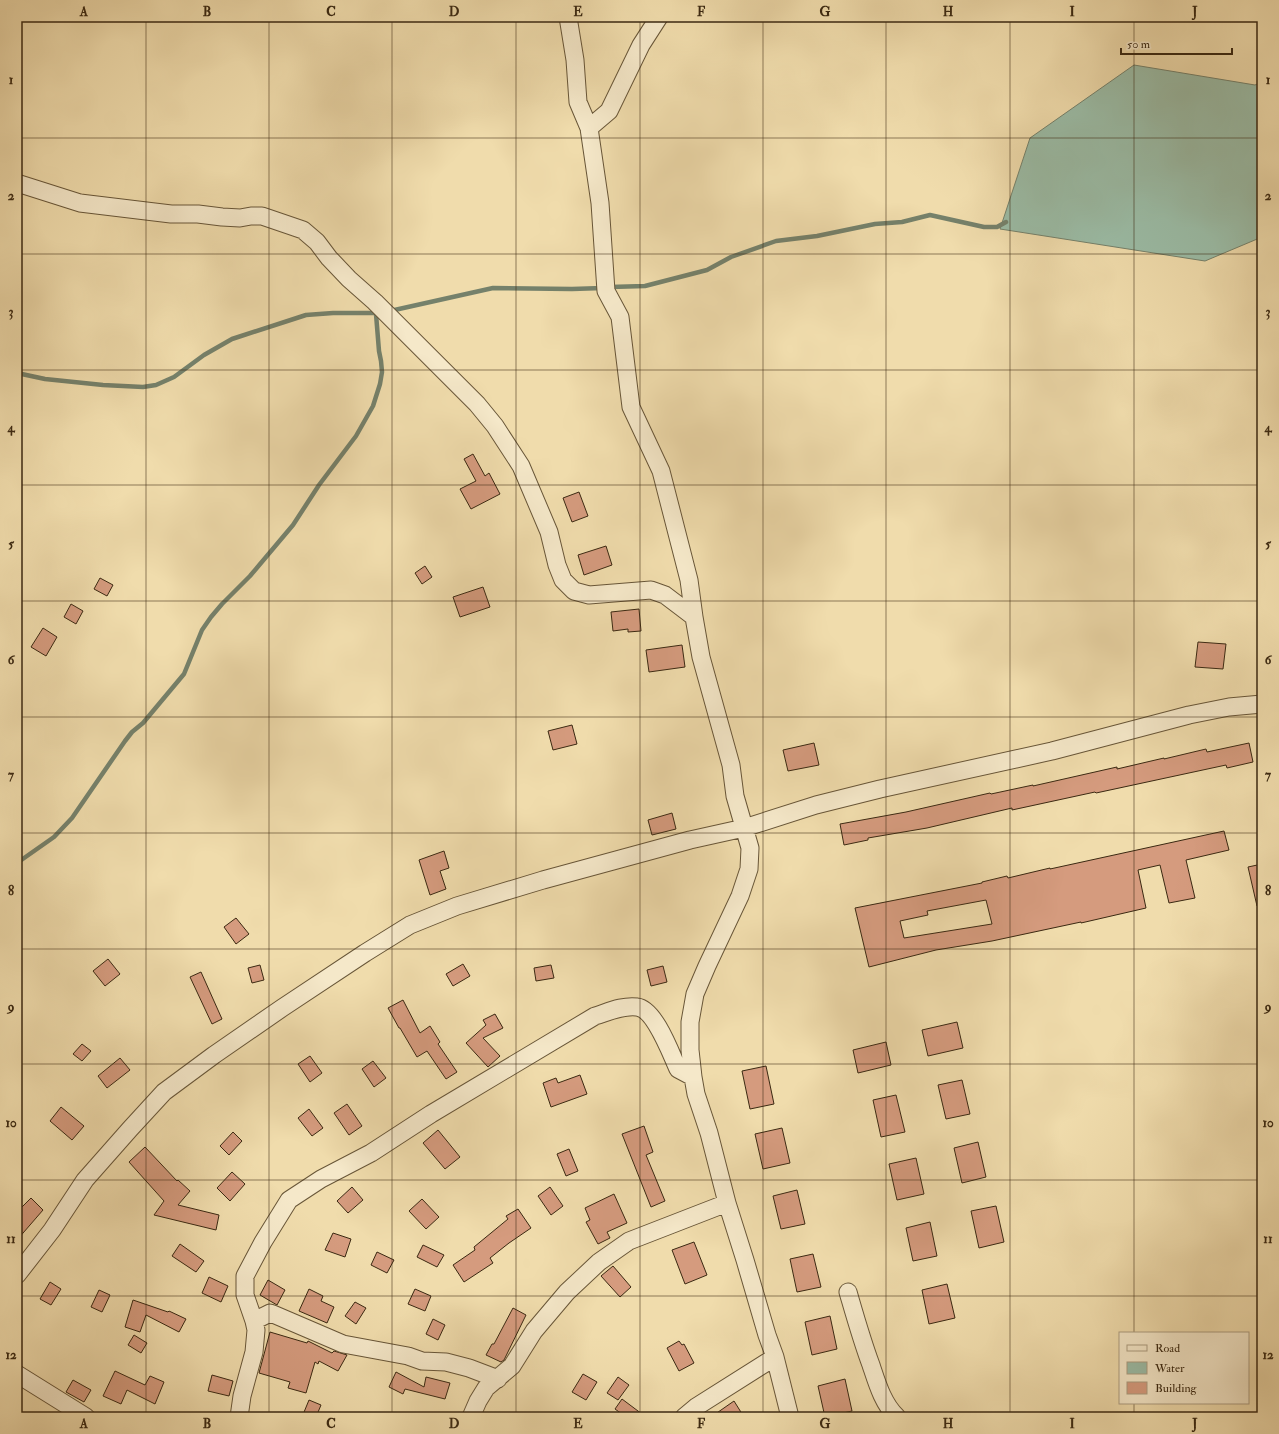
<svg xmlns="http://www.w3.org/2000/svg" width="1279" height="1434" viewBox="0 0 1279 1434" font-family="'IM FELL Double Pica',serif">
	<style>
		.water { fill: #9bbca6; stroke: #75816b }
		.lines { fill: none; stroke-linecap: round; stroke-linejoin: round }
		.stream { stroke: #75816b; stroke-width: 4.5 }
		.building { fill: #d59b7e; stroke: #3b2912; fill-rule: evenodd }
		.street-casing { stroke: #685638; stroke-width: 19 }
		.street { stroke: #f5e8c9; stroke-width: 17 }
		.grid { fill: none; stroke: #3b2912; stroke-width: 1; stroke-opacity: 0.55 }
		.neatline { fill: none; stroke: #3b2912; stroke-width: 1.5 }
		.grid-label { font-size: 13px; text-anchor: middle; font-weight: bold; fill: #3b2912 }
	</style>
	<rect width="100%" height="100%" fill="#f0dcac"/>
	<filter id="stains"><feTurbulence type="fractalNoise" baseFrequency=".005" numOctaves="4"/><feColorMatrix values="0 0 0 0 .2 0 0 0 0 .09 0 0 0 0 .02 0 0 0 .5 -.17"/></filter>
	<radialGradient id="worn" r=".72"><stop offset=".6" stop-color="#630" stop-opacity="0"/><stop offset="1" stop-color="#630" stop-opacity=".3"/></radialGradient>
	<!-- water -->
	<path class="water" d="M1134,65L1255,85L1262,82V237L1205,261L1000,229L1030,138Z"/>
	<g class="lines">
		<!-- stream -->
		<path class="stream" d="M610,287L645,286L707,270L731,257L776,241L817,236L875,224L902,222L930,215L984,227H997L1006,222
			M390,311L493,288L572,289L603,288
			M17,373L45,379L103,385L143,387L156,385L174,377L204,355L232,339L306,315L333,313H379
			M17,863L54,837L72,818L125,741L132,732L143,723L184,674L202,630L211,617L222,604L250,576L293,525L319,485L356,436L373,406L380,384L382,372L381,361L379,351L376,314"/>
	</g>
	<!-- building -->
	<path class="building" d="M473,454L485,476L489,473L500,494L471,509L460,489L476,481L464,459Z
		M579,492L588,516L572,522L563,498Z
		M606,546L612,565L584,575L578,555Z
		M425,566L432,577L422,584L415,573Z
		M100,578L113,585L107,596L94,589Z
		M483,587L490,607L460,617L453,597Z
		M71,604L83,611L76,624L64,617Z
		M639,609L641,631L628,632V629L613,631L611,612Z
		M43,628L57,637L46,656L31,647Z
		M1198,642L1226,644L1223,669L1195,667Z
		M682,645L685,667L649,672L646,650Z
		M572,725L577,744L553,750L548,731Z
		M814,743L819,765L788,771L783,750Z
		M1249,743L1253,762L1227,768L1226,765L1096,793L1095,792L1012,810V808L927,828L868,838V840L844,845L840,824L906,812L990,793L991,794L1033,785V786L1117,767V769L1164,758V759L1206,749L1207,752Z
		M672,813L676,829L652,835L648,820Z
		M1224,831L1229,850L1186,860L1195,898L1169,903L1160,865L1138,870L1146,908L1081,923V922L992,941L936,950L869,967L855,908L982,883V882L1007,876L1008,878L1050,868V869ZM986,900L992,924L904,938L900,921L928,915L927,911Z
		M444,851L449,868L440,871L446,889L430,895L419,860Z
		M1262,864V905L1257,906L1248,867Z
		M236,918L249,934L236,944L224,927Z
		M108,959L120,974L105,986L93,971Z
		M463,964L470,976L453,986L446,974Z
		M260,965L264,980L252,983L248,968Z
		M551,965L554,978L536,981L534,968Z
		M663,966L667,982L651,986L647,970Z
		M201,972L222,1019L212,1024L190,977Z
		M403,1000L420,1033L430,1026L440,1042L438,1044L457,1072L446,1079L427,1051L417,1057L400,1028H399L388,1008Z
		M495,1014L503,1028L483,1038L500,1056L488,1067L466,1043L486,1025L483,1020Z
		M957,1022L963,1048L928,1056L922,1030Z
		M886,1042L891,1065L858,1073L853,1050Z
		M82,1044L91,1051L82,1061L73,1054Z
		M310,1056L322,1073L310,1082L298,1064Z
		M120,1058L130,1070L107,1088L98,1076Z
		M373,1061L386,1078L374,1087L362,1069Z
		M766,1066L774,1104L750,1109L742,1071Z
		M580,1075L587,1094L551,1107L543,1083L556,1078L558,1083Z
		M962,1080L970,1114L946,1119L938,1085Z
		M896,1095L905,1132L881,1137L873,1100Z
		M347,1104L362,1126L349,1135L334,1113Z
		M61,1107L84,1126L72,1140L50,1121Z
		M309,1109L323,1128L312,1136L298,1118Z
		M644,1126L653,1152L646,1155L665,1201L651,1207L622,1134Z
		M782,1128L790,1163L763,1169L755,1134Z
		M438,1130L460,1157L445,1169L423,1143Z
		M233,1132L242,1141L229,1155L220,1146Z
		M978,1142L986,1177L962,1183L954,1148Z
		M145,1147L177,1181L178,1180L190,1191L178,1205L219,1215L216,1230L154,1215L164,1201L129,1162Z
		M569,1149L578,1171L566,1176L557,1154Z
		M916,1158L924,1194L897,1200L889,1164Z
		M232,1172L245,1184L230,1201L217,1188Z
		M352,1187L363,1200L348,1213L337,1201Z
		M550,1187L563,1206L551,1215L538,1196Z
		M797,1190L805,1224L781,1229L773,1196Z
		M614,1194L627,1223L607,1232L610,1238L598,1244L586,1222L590,1220L585,1208Z
		M31,1198L43,1210L17,1240V1212Z
		M422,1199L439,1217L426,1229L409,1211Z
		M996,1206L1004,1242L979,1248L971,1211Z
		M518,1209L531,1228L509,1243L490,1258L493,1263L464,1282L453,1265L475,1250L474,1247L508,1219L506,1216Z
		M930,1222L937,1256L913,1261L906,1228Z
		M333,1233L351,1239L345,1257L325,1250Z
		M694,1242L707,1275L685,1284L672,1250Z
		M180,1244L204,1261L196,1272L172,1256Z
		M423,1245L444,1255L437,1267L417,1257Z
		M377,1252L394,1260L387,1273L371,1265Z
		M813,1254L821,1287L797,1292L790,1259Z
		M613,1266L631,1287L620,1297L601,1276Z
		M209,1277L228,1286L221,1302L202,1293Z
		M268,1280L285,1290L277,1305L260,1295Z
		M50,1282L61,1289L51,1305L40,1299Z
		M947,1284L955,1318L929,1324L922,1290Z
		M309,1289L323,1296L321,1301L334,1307L327,1323L299,1311Z
		M415,1289L431,1296L425,1311L408,1304Z
		M99,1290L110,1295L102,1312L91,1307Z
		M133,1300L168,1312L169,1311L186,1319L179,1332L146,1315L140,1332L125,1327Z
		M355,1302L366,1308L356,1324L345,1316Z
		M513,1308L526,1315L504,1360L501,1362L486,1355L492,1344H494Z
		M830,1316L837,1349L812,1355L805,1322Z
		M433,1319L445,1325L438,1340L426,1334Z
		M270,1332L307,1343L308,1341L332,1353L334,1351L347,1355L338,1371L319,1361L318,1364L315,1362L306,1393L288,1388L290,1382L259,1373Z
		M134,1335L147,1343L141,1353L128,1345Z
		M679,1341L682,1345L684,1344L694,1363L679,1371L667,1348Z
		M115,1371L145,1385L150,1376L164,1382L155,1404L127,1390L121,1404L103,1396Z
		M396,1372L424,1387L426,1377L450,1383L445,1399L405,1389L403,1394L389,1387Z
		M583,1374L597,1382L586,1400L572,1392Z
		M212,1375L233,1381L229,1396L208,1391Z
		M618,1377L629,1385L618,1400L607,1393Z
		M845,1379L852,1411L825,1417L818,1386Z
		M73,1380L91,1390L84,1402L66,1392Z
		M622,1399L646,1417H626L615,1409Z
		M309,1400L321,1405L316,1417H302Z
		M734,1401L744,1417H711Z"/>
	<g class="lines">
		<!-- street casing -->
		<g class="street-casing">
			<path id="street" d="M568,17L575,60L578,102L589,128L600,203L606,291L620,317L631,407L661,471L689,580L694,617
				M589,128L609,111L641,45L659,17
				M17,183L80,203L171,214H198L222,217L240,218L251,216H262L303,230L317,242L329,258L349,279L375,302L477,404L495,426L521,466L549,532L557,565L563,580L574,591L589,595L651,590L665,595L694,617L701,657L731,765L735,796L750,848L749,869L740,896L707,966L695,994L690,1022V1050L693,1077L696,1094L709,1133L727,1203L745,1260L767,1335L775,1357L790,1417
				M17,1275L52,1230L85,1180L130,1129L164,1092L214,1055L282,1008L365,953L410,925L457,906L543,880L690,840L744,828L816,805L880,789L1052,751L1189,715L1229,707L1262,704
				M848,1292C855,1316 862,1341 871,1365C877,1383 883,1404 897,1417
				M254,1321L270,1313L273,1314L343,1344L408,1356L422,1361L446,1362L469,1368L498,1379
				M17,1374L86,1417
				M239,1417L242,1396L254,1352L256,1330L254,1321L245,1295V1276L263,1242L289,1200L321,1179L371,1153L431,1114L595,1016C608,1012 623,1005 637,1007C655,1009 671,1054 678,1069L693,1077
				M471,1417L478,1401L486,1388L512,1366L534,1331L567,1292L599,1262L629,1241L727,1203
				M684,1417L696,1407L775,1357"/>
		</g>
		<!-- street -->
		<use href="#street" class="street"/>
	</g>
	<!-- grid -->
	<path class="grid" d="M146,17V1417M269,17V1417M392,17V1417M516,17V1417M640,17V1417M763,17V1417M886,17V1417M1010,17V1417M1134,17V1333M17,138H1262M17,254H1262M17,370H1262M17,485H1262M17,601H1262M17,717H1262M17,833H1262M17,949H1262M17,1064H1262M17,1180H1262M17,1296H1262M1134,1403V1417"/>
	<!-- margin -->
	<rect width="1279" height="1434" fill="none" stroke="#f0dcac" stroke-width="44"/>
	<!-- legend -->
	<rect x="1119" y="1332" width="130" height="72" fill="#f5e8c9" stroke="#ab9c80"/>
	<rect x="1127" y="1345" width="20" height="6" fill="#f5e8c9" stroke="#ab9c80"/>
	<text x="1155" y="1352" font-size="12" fill="#3b2912">Road</text>
	<rect x="1127" y="1362" width="20" height="12" fill="#9bbca6" stroke="#ab9c80"/>
	<text x="1155" y="1372" font-size="12" fill="#3b2912">Water</text>
	<rect x="1127" y="1382" width="20" height="12" fill="#d59b7e" stroke="#ab9c80"/>
	<text x="1155" y="1392" font-size="12" fill="#3b2912">Building</text>
	<!-- scale -->
	<path d="M1121 48v6h111v-6" fill="none" stroke="#3b2912" stroke-width="2"/>
	<text x="1127" y="48" font-size="12" fill="#3b2912" stroke="#f5e8c9" stroke-width="3" paint-order="stroke">50 m</text>
	<rect x="22" y="22" width="1235" height="1390" class="neatline"/>
	<g class="grid-label">
		<text x="84" y="16">A</text>
		<text x="207" y="16">B</text>
		<text x="331" y="16">C</text>
		<text x="454" y="16">D</text>
		<text x="578" y="16">E</text>
		<text x="701" y="16">F</text>
		<text x="825" y="16">G</text>
		<text x="948" y="16">H</text>
		<text x="1072" y="16">I</text>
		<text x="1195" y="16">J</text>
		<text x="11" y="84">1</text>
		<text x="1268" y="84">1</text>
		<text x="11" y="200">2</text>
		<text x="1268" y="200">2</text>
		<text x="11" y="316">3</text>
		<text x="1268" y="316">3</text>
		<text x="11" y="432">4</text>
		<text x="1268" y="432">4</text>
		<text x="11" y="548">5</text>
		<text x="1268" y="548">5</text>
		<text x="11" y="664">6</text>
		<text x="1268" y="664">6</text>
		<text x="11" y="779">7</text>
		<text x="1268" y="779">7</text>
		<text x="11" y="895">8</text>
		<text x="1268" y="895">8</text>
		<text x="11" y="1011">9</text>
		<text x="1268" y="1011">9</text>
		<text x="11" y="1127">10</text>
		<text x="1268" y="1127">10</text>
		<text x="11" y="1243">11</text>
		<text x="1268" y="1243">11</text>
		<text x="11" y="1359">12</text>
		<text x="1268" y="1359">12</text>
		<text x="84" y="1428">A</text>
		<text x="207" y="1428">B</text>
		<text x="331" y="1428">C</text>
		<text x="454" y="1428">D</text>
		<text x="578" y="1428">E</text>
		<text x="701" y="1428">F</text>
		<text x="825" y="1428">G</text>
		<text x="948" y="1428">H</text>
		<text x="1072" y="1428">I</text>
		<text x="1195" y="1428">J</text>
	</g>
	<rect width="100%" height="100%" filter="url(#stains)"/>
	<rect width="100%" height="100%" fill="url(#worn)"/>
</svg>
